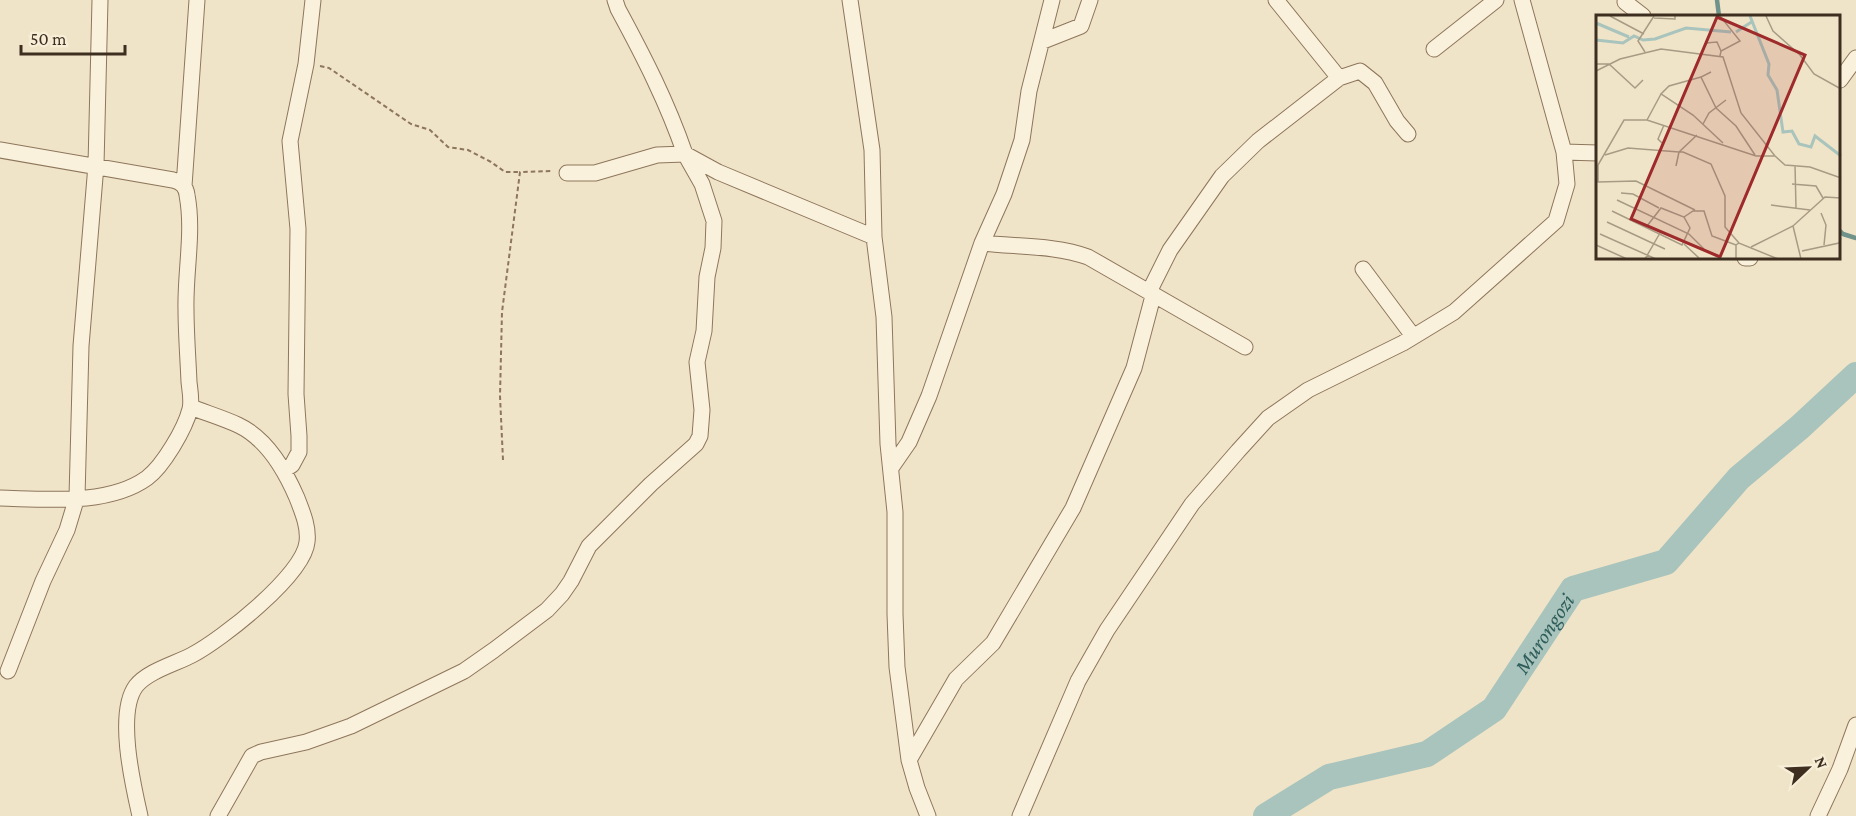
<svg xmlns="http://www.w3.org/2000/svg" width="1856" height="816" viewBox="0 0 1856 816" font-family="'Crimson Pro',serif">
	<style>
		.lines { fill: none; stroke-linecap: round; stroke-linejoin: round }
		.stream { stroke: #6f938a; stroke-width: 4.5 }
		.river { stroke: #a9c4bc; stroke-width: 26 }
		.street-casing { stroke: #8d765c; stroke-width: 17 }
		.path { stroke: #8d765c; stroke-width: 2; stroke-dasharray: 4.5 3; stroke-linecap: butt }
		.street { stroke: #faf1dc; stroke-width: 15 }
		.labels { text-anchor: middle; stroke-width: 5; stroke-linejoin: round; paint-order: stroke }
		.water-label { font-size: 22px; font-style: italic; fill: #2f5d5a; stroke: #f7eed8 }
		.inset-river { fill: none; stroke: #a9c4bc; stroke-width: 3 }
		.inset-road { fill: none; stroke: #a89b85; stroke-width: 1.5 }
		.view { fill: #9e2a2b; fill-opacity: 0.15; stroke: #9e2a2b; stroke-width: 3 }
		.inset-edge { fill: none; stroke: #3d2e20; stroke-width: 3 }
	</style>
	<rect width="100%" height="100%" fill="#f0e4c8"/>
	<g class="lines">
		<!-- stream -->
		<path class="stream" d="M1717,0L1719,16
			M1840,231L1843,234L1856,238"/>
		<!-- river -->
		<path class="river" id="s1" d="M1266,816L1329,777L1427,754L1494,709L1573,589L1666,562L1739,478L1800,427L1856,375"/>
		<!-- street casing -->
		<g class="street-casing">
			<path id="street" d="M615,0L618,9C644,57 667,102 685,154L718,172L874,237
				M850,0L872,150L874,237L884,317L888,444L895,512V614L897,667L909,760L917,788L928,816
				M1276,0L1339,78
				M1625,2L1643,16
				M1043,41L1081,26L1090,0
				M1434,49L1496,0
				M1840,80L1856,58
				M0,150L173,180C181,182 186,186 187,195C194,232 185,272 186,309C186,333 188,358 189,382C190,391 192,401 190,409C185,429 163,466 147,478C108,506 45,499 0,498
				M1564,152L1598,153
				M184,186L197,0
				M982,243C1017,247 1055,245 1088,257L1245,347
				M1745,258H1750
				M1363,269L1413,336
				M1149,292L1170,250L1222,176L1258,141L1339,78L1360,71L1375,83L1397,121L1408,134
				M891,468L909,442L929,396L982,243L1004,194L1022,140L1029,91L1052,0
				M284,470L292,465L299,452V436L296,394L298,229L290,141L306,64L313,0
				M8,671L43,581L67,530L77,497L81,346L96,165L100,0
				M909,760L956,679L993,643L1073,508L1134,368L1153,296
				M140,816C133,785 116,713 136,686C148,671 175,664 192,655C221,640 304,575 307,542C309,527 302,511 297,498C285,470 266,438 238,425C223,418 206,413 191,407
				M218,816L252,756L261,752L306,742L351,726L464,671L494,650L547,610L562,594L571,581L589,546L651,484L696,444L700,436L702,410L697,362L704,331L707,277L713,248L714,221L702,184L685,154L657,155L595,173H567
				M1020,816L1078,681L1107,630L1192,504L1238,451L1268,418L1308,390L1403,343L1454,312L1556,221L1567,184L1564,152L1522,0
				M1818,816L1840,769L1856,725"/>
		</g>
		<!-- path -->
		<path class="path" d="M320,66L329,68L411,124L430,130L448,147L468,150L491,162L505,172H520
			M503,460L500,396L502,312L520,172L552,171"/>
		<!-- street -->
		<use href="#street" class="street"/>
	</g>
	<g class="labels">
		<!-- water labels -->
		<g class="water-label">
			<text dy="8" stroke="none"><textPath href="#s1" startOffset="346">Murongozi</textPath></text>
		</g>
	</g>
	<!-- overview -->
	<g transform="translate(1596 15)">
		<rect width="244" height="244" fill="#f0e4c8"/>
		<path class="inset-river" d="M154,1L173,49L172,60L181,75L187,117L196,116L203,129L215,132L219,121L245,141M0,8L33,22M140,17L157,6M0,25L27,28L38,21L47,25L59,24L90,13L135,17"/>
		<path class="inset-road" d="M14,1L48,19M170,1L177,16L204,40L218,59L245,74M58,3L79,4V1M110,28L121,27L125,36M49,37L42,26L58,1M124,41L125,36L144,26L124,1M0,49H13L39,73L47,65M0,56L24,44L65,34L127,42L145,98L179,141L189,150L214,152L245,163M115,57L105,62L120,93M105,62L73,71L65,79L97,100L127,128M120,93L140,111L159,140M51,105L65,79M107,109L113,98L130,85M66,128L62,124L68,110M9,140L32,133L83,137L101,120M199,150L200,193M80,151L83,137H87L115,149L129,181V212L143,228M196,169L220,171L227,183M25,178L37,179L63,193M21,185L93,219L108,234M175,190L214,195M99,195L40,166L2,167V150L28,105H51L160,141H179M16,196L86,230L94,213L88,202L65,193L51,211M225,198L230,210L228,230M88,202L97,196H108L116,221L140,230M11,207L69,234M197,211L205,244M4,219L60,244M88,229L103,243M0,230L31,244M155,232L197,211L229,182L245,183M206,236L243,228L245,223M49,244L64,218M140,244V230L143,228L182,244"/>
		<path class="view" d="M121,2L209,40L124,242L35,204Z"/>
		<rect width="244" height="244" class="inset-edge"/>
	</g>
	<!-- north arrow -->
	<g transform="translate(1808 768) rotate(67)" stroke="#f7eed8" stroke-width="4.5" paint-order="stroke">
	<path d="M0-4.5L10 22L0 15L-10 22Z" fill="#3d2e20"/>
	<text y="-9" font-size="16" font-weight="bold" text-anchor="middle" fill="#3d2e20">N</text>
	</g>
	<!-- scale -->
	<path d="M21 45v9h104v-9" fill="none" stroke="#3d2e20" stroke-width="3"/>
	<text x="30" y="45" font-size="18" fill="#3d2e20" stroke="#f7eed8" stroke-width="4.5" paint-order="stroke">50 m</text>
</svg>
